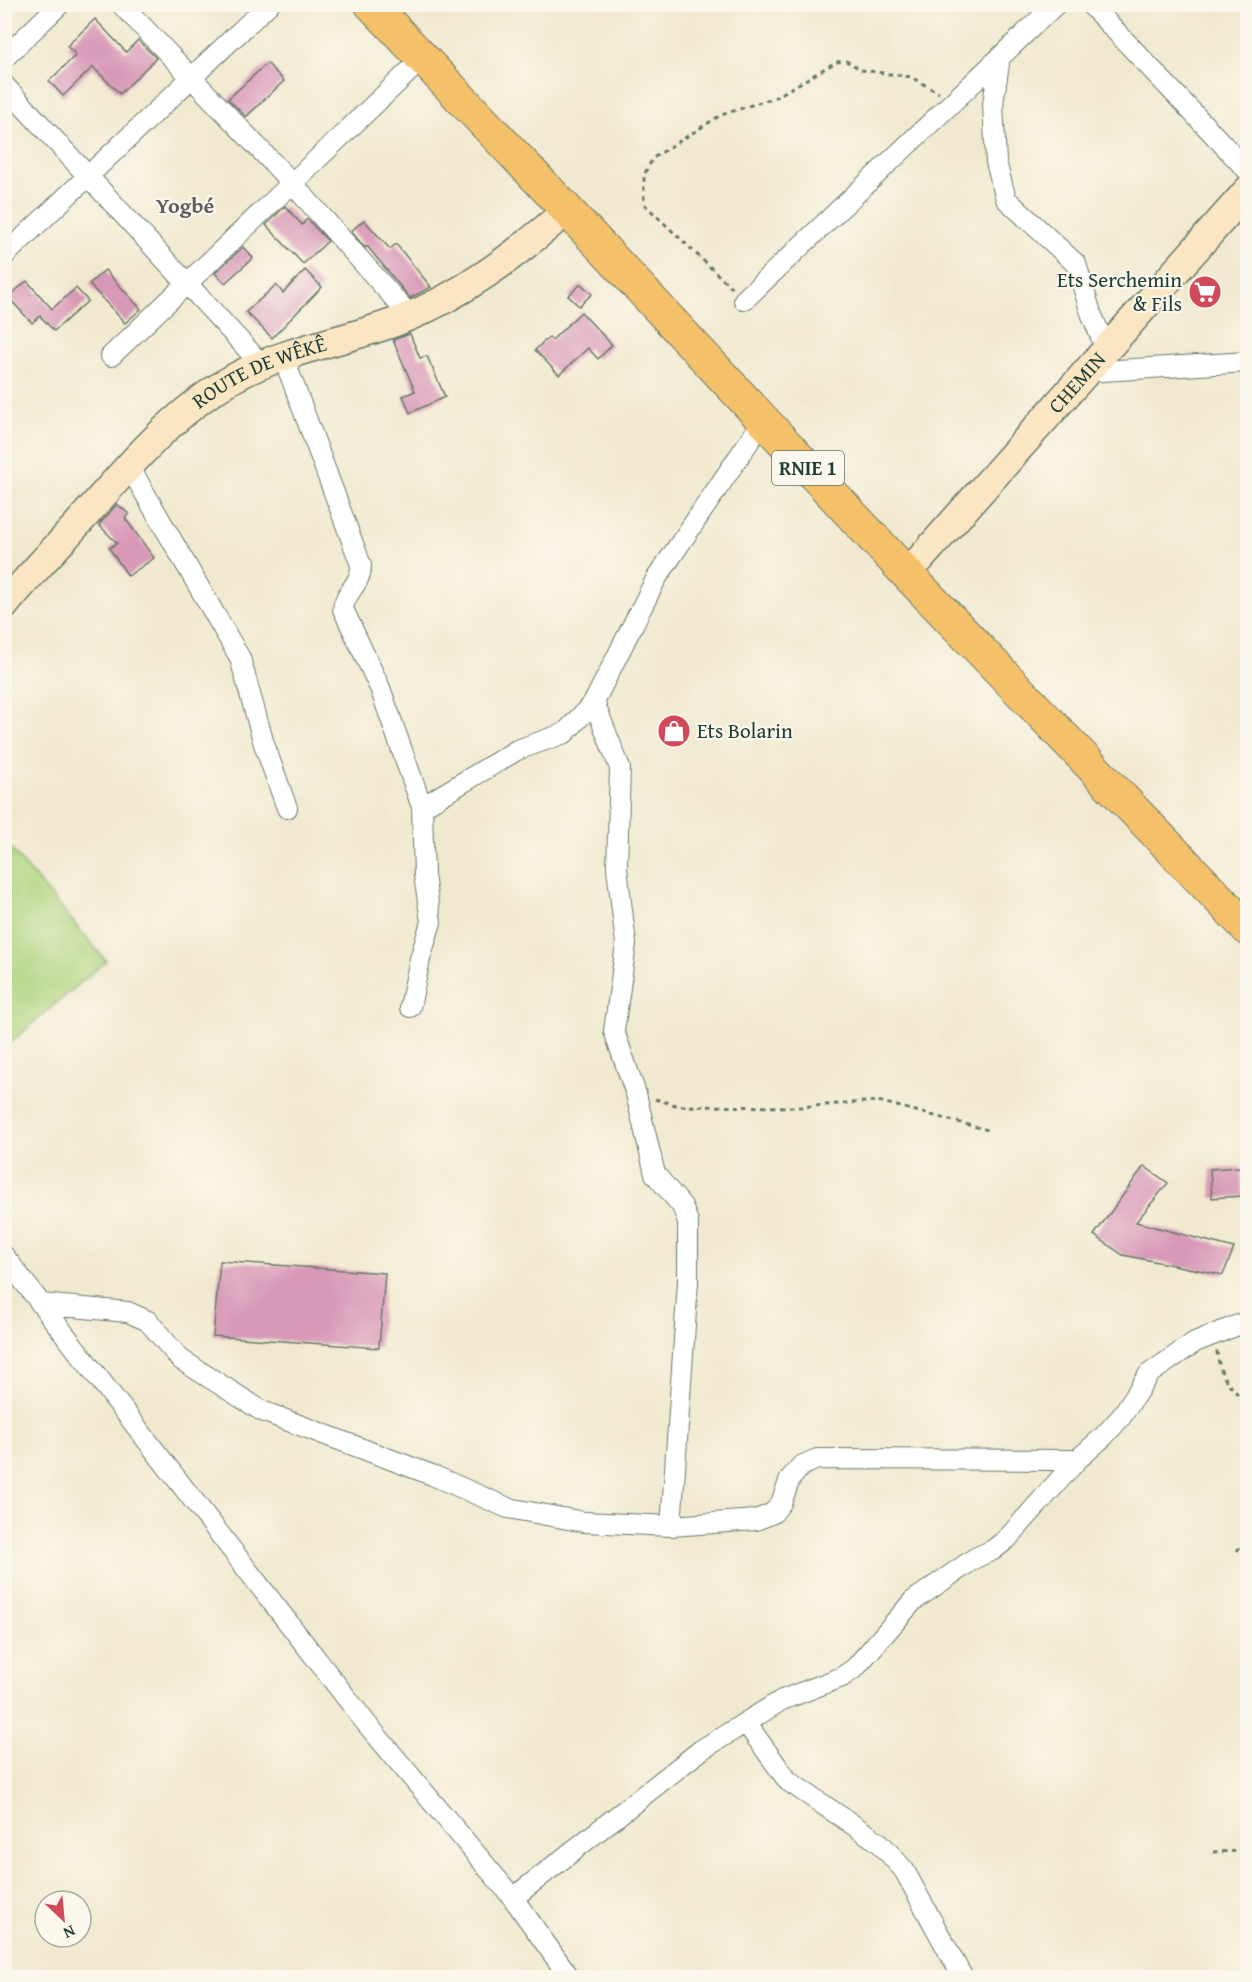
<svg xmlns="http://www.w3.org/2000/svg" width="1252" height="1982" viewBox="0 0 1252 1982" font-family="'Gentium Book Plus',serif">
	<style>
		.green { fill: #aed37d; stroke: #668858; stroke-width: 1.5 }
		.building { fill: #d899b7 }
		.lines { fill: none; stroke-linecap: round; stroke-linejoin: round }
		.street-casing { stroke: #68796a; stroke-width: 22 }
		.secondary-casing { stroke: #68796a; stroke-width: 31 }
		.highway-casing { stroke: #68796a; stroke-width: 35 }
		.path { stroke: #68796a; stroke-width: 3; stroke-dasharray: 4.5 4.5; stroke-linecap: butt }
		.street { stroke: #fff; stroke-width: 20 }
		.secondary { stroke: #fbe6c3; stroke-width: 28 }
		.highway { stroke: #f4c16a; stroke-width: 33 }
		.labels { text-anchor: middle; stroke-width: 4.5; stroke-linejoin: round; paint-order: stroke }
		.shield { fill: #fbf7ec; stroke: #61756b; stroke-width: 1.5 }
		.shield-label { font-size: 20px; font-weight: bold; fill: #1f3d34 }
		.poi-label { font-size: 21px; fill: #1f3d34; stroke: #fbf7ec; text-anchor: end }
		.street-label { font-size: 21px; fill: #1f3d34; stroke: #fbf7ec }
		.neighbourhood-label { font-size: 22px; font-weight: bold; fill: #605d62; stroke: #fbf7ec }
	</style>
	<rect width="100%" height="100%" fill="#fbf7ec"/>
	<filter id="ink" filterUnits="userSpaceOnUse"><feTurbulence type="fractalNoise" baseFrequency=".0167" numOctaves="2"/><feDisplacementMap in="SourceGraphic" scale="12" xChannelSelector="R" yChannelSelector="G"/><feConvolveMatrix kernelMatrix="1 2 1 2 8 2 1 2 1" color-interpolation-filters="sRGB"/></filter>
	<filter id="wash" filterUnits="userSpaceOnUse"><feTurbulence type="fractalNoise" baseFrequency=".008" numOctaves="4" result="noise"/><feDisplacementMap in="SourceGraphic" scale="24" xChannelSelector="R" yChannelSelector="G"/><feGaussianBlur stdDeviation="1.35" result="paint"/><feColorMatrix in="noise" values="0 0 0 0 0 0 0 0 0 0 0 0 0 0 0 0 0 1.4 0 .05"/><feComposite in="paint" operator="in"/></filter>
	<g filter="url(#wash)">
		<rect width="100%" height="100%" fill="#f1e9cf"/>
		<!-- green -->
		<path class="green" d="M5,842L106,961L5,1047H4Z"/>
		<g id="blocks">
			<!-- building -->
			<path class="building" d="M95,19L126,52L138,40L156,58L120,94L93,67L63,96L49,81L76,55L67,46Z
				M267,63L284,81L246,117L228,99Z
				M285,206L302,225L307,219L328,241L303,264L266,225Z
				M364,220L390,249L396,244L431,287L410,298L367,246L365,248L351,231Z
				M243,247L253,258L225,283L215,273Z
				M105,270L141,309L125,323L89,284Z
				M305,270L322,287L272,338L246,312L276,285L283,293Z
				M27,281L52,309L76,288L88,301L54,331L40,316L32,323L8,297Z
				M581,284L592,294L579,306L568,296Z
				M581,312L612,345L598,359L588,348L559,375L535,350L549,337L552,340Z
				M410,334L420,358L427,356L445,397L410,413L403,396L415,391L393,340Z
				M117,504L129,514L125,518L154,558L128,576L109,548L117,543L99,525Z
				M1144,1166L1168,1183L1136,1222L1234,1248L1223,1275L1123,1255L1094,1235Z
				M1241,1167L1243,1196L1212,1198L1210,1169Z
				M220,1261L385,1273L379,1348L213,1336Z"/>
		</g>
	</g>
	<g filter="url(#ink)">
		<use href="#blocks" fill-opacity="0" stroke="#68796a" stroke-width="1.5"/>
		<g class="lines">
			<!-- street casing -->
			<g class="street-casing">
				<path id="street" d="M121,4L292,183L410,316
					M1090,4L1248,171
					M1000,57L993,104L996,162L1006,199L1076,264L1091,313L1106,349
					M4,58L60,4
					M4,85L262,365
					M4,256L269,4
					M744,300L1056,4
					M111,356L423,58
					M283,356L361,565C362,584 344,592 343,609L380,688L422,807L424,875L431,922L420,959L410,1007
					M1086,372L1248,362
					M129,466L240,658L264,744L287,808
					M422,807L517,750L565,733L594,702
					M4,1256L366,1723L513,1898L570,1978
					M41,1304L128,1312L148,1321L180,1359L262,1411L432,1475L508,1508L584,1522L671,1526L756,1520L773,1513L781,1503L790,1479L801,1466L817,1459L1077,1460
					M671,1526L688,1282V1222L682,1206L655,1174L636,1094L614,1031L626,944L617,868L620,768L594,702L656,579L763,421
					M746,1723L788,1781L880,1843L904,1870L963,1978
					M513,1898L701,1750L782,1700L842,1677L855,1668L913,1601L975,1558L993,1550L1007,1539L1077,1460L1104,1436L1121,1417L1149,1374L1195,1342L1248,1321"/>
			</g>
			<!-- secondary casing -->
			<g class="secondary-casing">
				<g id="secondary">
					<path id="s1" d="M907,574L1248,190"/>
					<path id="s2" d="M4,606C29,575 57,547 83,518C132,462 179,405 247,371C295,348 348,340 398,321C462,296 516,255 567,210"/>
				</g>
			</g>
			<!-- highway casing -->
			<g class="highway-casing">
				<path id="highway" d="M371,4L567,210L907,574L1248,929"/>
			</g>
			<!-- path -->
			<path class="path" d="M732,288L644,204V175L653,158L721,115L776,97L836,62L846,61L862,70L911,77L939,93
				M655,1099L679,1106L799,1107L878,1101L988,1130
				M1217,1351C1221,1387 1233,1382 1248,1410
				M1237,1551L1248,1535
				M1213,1852L1248,1851"/>
			<!-- street -->
			<use href="#street" class="street"/>
			<!-- secondary -->
			<use href="#secondary" class="secondary"/>
			<!-- highway -->
			<use href="#highway" class="highway"/>
		</g>
	</g>
	<!-- icons -->
	<defs>
		<g id="supermarket-disc" transform="scale(1.725)"><circle r="9.5" fill="#d1495b" stroke="#fbf7ec"/><path d="M-6-5.5h2.5l.6 2H6L4.5 2H-2.5L-4.4-4H-6ZM-1.5 3.2a1.3 1.3 0 1 0 .1 0ZM3 3.2a1.3 1.3 0 1 0 .1 0Z" fill="#fff"/></g>
		<g id="shop-disc" transform="scale(1.725)"><circle r="9.5" fill="#d1495b" stroke="#fbf7ec"/><path d="M-5-2.5h2.3a2.7 3.5 0 0 1 5.4 0H5L5.5 6h-11ZM-1.5-2.5h3a1.5 2.3 0 0 0-3 0Z" fill="#fff"/></g>
	</defs>
	<g fill-rule="evenodd">
		<use href="#supermarket-disc" x="1205" y="292"/>
		<use href="#shop-disc" x="674" y="731"/>
	</g>
	<g class="labels">
		<!-- shield labels -->
		<rect class="shield" x="772" y="451" width="72" height="34" rx="4.5"/>
		<g class="shield-label">
			<text x="808" y="475">RNIE 1</text>
		</g>
		<!-- poi labels -->
		<g class="poi-label">
			<text x="1182" y="287">Ets Serchemin<tspan x="1182" dy="24">&amp; Fils</tspan></text>
			<text x="697" y="738" text-anchor="start">Ets Bolarin</text>
		</g>
		<!-- street labels -->
		<g class="street-label">
			<text dy="7" stroke="none"><textPath href="#s2" startOffset="351">ROUTE DE WÊKÊ</textPath></text>
			<text dy="7" stroke="none"><textPath href="#s1" startOffset="256">CHEMIN</textPath></text>
		</g>
		<!-- neighbourhood labels -->
		<g class="neighbourhood-label">
			<text x="185" y="213">Yogbé</text>
		</g>
	</g>
	<!-- margin -->
	<rect width="1252" height="1982" fill="none" stroke="#fbf7ec" stroke-width="24"/>
	<!-- north arrow -->
	<g transform="translate(63 1919) rotate(154)"><circle r="28" fill="#fbf7ec" stroke="#a3ada2" stroke-width="1.5"/>
	<path d="M0-4.5L10 22L0 15L-10 22Z" fill="#d1495b"/>
	<text y="-9" font-size="16" font-weight="bold" text-anchor="middle" fill="#1f3d34">N</text>
	</g>
</svg>
